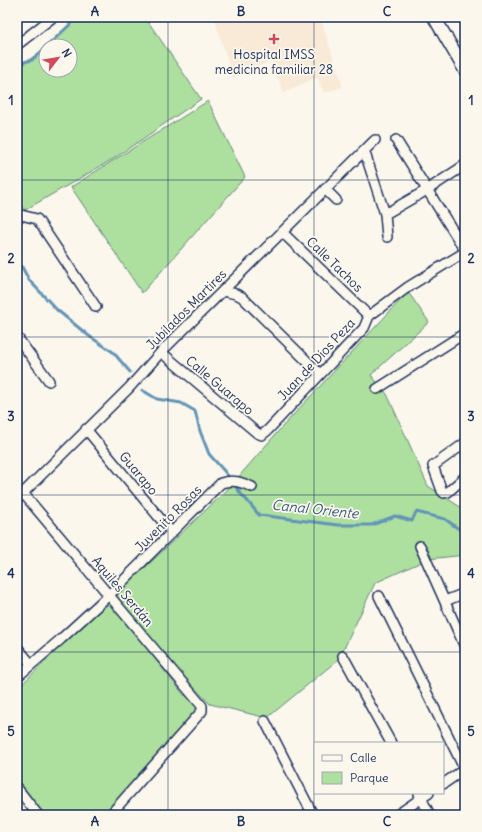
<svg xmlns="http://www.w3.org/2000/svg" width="482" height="832" viewBox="0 0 482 832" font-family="Delius,sans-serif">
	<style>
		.built { fill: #f8ead6 }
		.green { fill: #addf9f; stroke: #64877e }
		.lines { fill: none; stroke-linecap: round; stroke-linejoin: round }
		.stream { stroke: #6294b7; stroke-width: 3 }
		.minor-casing { stroke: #1b2f5e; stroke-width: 12 }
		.secondary-casing { stroke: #1b2f5e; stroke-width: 15 }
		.minor { stroke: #fbf7ec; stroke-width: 9 }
		.secondary { stroke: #fbf7ec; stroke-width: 12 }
		.grid { fill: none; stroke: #1b2f5e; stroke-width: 1; stroke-opacity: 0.55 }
		.poi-dot { fill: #d1495b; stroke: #fbf7ec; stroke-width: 1.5 }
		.labels { text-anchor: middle; stroke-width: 3.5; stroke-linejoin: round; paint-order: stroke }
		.poi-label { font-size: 13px; fill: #1b2f5e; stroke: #fbf7ec }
		.street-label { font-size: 13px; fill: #1b2f5e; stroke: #fbf7ec }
		.water-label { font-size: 14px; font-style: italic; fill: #385983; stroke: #fbf7ec }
		.neatline { fill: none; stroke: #1b2f5e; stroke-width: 1.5 }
		.grid-label { font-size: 13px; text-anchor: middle; font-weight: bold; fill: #1b2f5e }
	</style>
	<rect width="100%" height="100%" fill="#fbf7ec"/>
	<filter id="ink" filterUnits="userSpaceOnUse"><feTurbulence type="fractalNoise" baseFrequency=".025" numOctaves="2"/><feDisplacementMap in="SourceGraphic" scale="8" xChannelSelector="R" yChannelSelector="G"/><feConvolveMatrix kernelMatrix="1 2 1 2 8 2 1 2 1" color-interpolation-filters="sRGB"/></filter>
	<g filter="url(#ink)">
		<!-- built -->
		<path class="built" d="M214,17H320L343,87L324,93L317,77L284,93L271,61L233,78Z"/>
		<!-- green -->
		<path class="green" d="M80,17H145L201,99L113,159L25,210L17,201V69L46,47V70H70V46H47Z
			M208,101L245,177L142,293L71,187Z
			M408,292L429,322L371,375L387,394L428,486L465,510V555L428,559L375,583L339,659L267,718L210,704L190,683L115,596L227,490L282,427Z
			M108,600L183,694L204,706L107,815H43L17,783V689Z"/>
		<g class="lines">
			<!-- stream -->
			<path class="stream" d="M47,46L78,17
				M17,65L20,63L32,60L46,47
				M17,258L29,280L57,310L89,336L113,352L130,372
				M142,390L157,399L181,403L195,411L200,431L209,454L225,472L241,494L245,498L259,515L338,525H372L395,516L412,521L416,512L445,519L463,532H465"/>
			<!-- minor casing -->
			<g class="minor-casing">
				<path id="minor" d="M17,45L53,17
					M396,140L465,250
					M364,150L385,214L387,237
					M325,189L336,200
					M17,214L37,219L96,307
					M385,214L427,190L465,165
					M282,232L369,316
					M223,291L236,294L242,297L320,374
					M17,337L49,381
					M161,352L257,433L262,435L268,430L364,328L369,316L408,287L465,252
					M377,389L465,333
					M86,429L172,533
					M465,443L433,466L442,491L444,493L448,492L465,477
					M23,493L202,706V711L110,815
					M17,499L129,388L161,352L375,140
					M420,546L465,647
					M379,596L465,770
					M445,601L465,593
					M17,647L31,664
					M343,656L391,743
					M17,677L61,639L109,595L221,483C233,479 241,482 252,487
					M265,721L313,815
					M443,784L465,769
					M17,788L38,815
					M419,794L430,815
					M397,815L429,793"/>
			</g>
			<!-- secondary casing -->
			<g class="secondary-casing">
				<path id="secondary" d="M434,17L465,70"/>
			</g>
			<!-- minor -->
			<use href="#minor" class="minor"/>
			<!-- secondary -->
			<use href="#secondary" class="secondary"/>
		</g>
	</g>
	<!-- grid -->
	<path class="grid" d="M168,17V815M314,17V815M17,180H465M17,337H465M17,495H465M17,652H465"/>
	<!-- markers -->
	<path class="poi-dot" d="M272 33h4v4h4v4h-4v4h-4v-4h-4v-4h4z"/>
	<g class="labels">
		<!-- poi labels -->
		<g class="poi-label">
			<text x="274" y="59">Hospital IMSS<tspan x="274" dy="15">medicina familiar 28</tspan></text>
		</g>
		<!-- street labels -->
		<g class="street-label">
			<text transform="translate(335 264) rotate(44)" y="5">Calle Tachos</text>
			<text transform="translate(186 309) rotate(-45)" y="5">Jubilados Martires</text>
			<text transform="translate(316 359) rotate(-47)" y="5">Juan de Dios Peza</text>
			<text transform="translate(220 385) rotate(40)" y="5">Calle Guarapo</text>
			<text transform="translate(139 473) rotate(50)" y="5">Guarapo</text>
			<text transform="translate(168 518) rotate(-45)" y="5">Juvenito Rosas</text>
			<text transform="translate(123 591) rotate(50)" y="5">Aquiles Serdán</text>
		</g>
		<!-- water labels -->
		<g class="water-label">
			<text transform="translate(315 509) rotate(6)" y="5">Canal Oriente</text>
		</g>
	</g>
	<!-- margin -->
	<rect width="482" height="832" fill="none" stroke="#fbf7ec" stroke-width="44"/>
	<!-- legend -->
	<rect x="314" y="742" width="130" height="52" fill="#fbf7ec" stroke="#a1a7b3"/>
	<rect x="322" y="755" width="20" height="6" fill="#fbf7ec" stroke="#a1a7b3"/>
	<text x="350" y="762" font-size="12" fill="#1b2f5e">Calle</text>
	<rect x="322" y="772" width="20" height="12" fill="#addf9f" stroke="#a1a7b3"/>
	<text x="350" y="782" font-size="12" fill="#1b2f5e">Parque</text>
	<!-- north arrow -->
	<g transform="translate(58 58) rotate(59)"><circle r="19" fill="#fbf7ec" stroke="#a1a7b3"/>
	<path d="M0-3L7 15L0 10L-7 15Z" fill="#d1495b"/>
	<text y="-6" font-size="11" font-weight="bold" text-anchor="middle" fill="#1b2f5e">N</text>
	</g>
	<rect x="22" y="22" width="438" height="788" class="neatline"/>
	<g class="grid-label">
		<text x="95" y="16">A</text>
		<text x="241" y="16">B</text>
		<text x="387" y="16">C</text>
		<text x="11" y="105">1</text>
		<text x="471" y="105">1</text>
		<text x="11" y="263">2</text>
		<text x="471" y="263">2</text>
		<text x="11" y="421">3</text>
		<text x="471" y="421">3</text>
		<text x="11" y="578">4</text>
		<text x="471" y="578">4</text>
		<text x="11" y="736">5</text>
		<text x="471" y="736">5</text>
		<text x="95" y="826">A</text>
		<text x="241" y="826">B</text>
		<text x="387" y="826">C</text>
	</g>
</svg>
